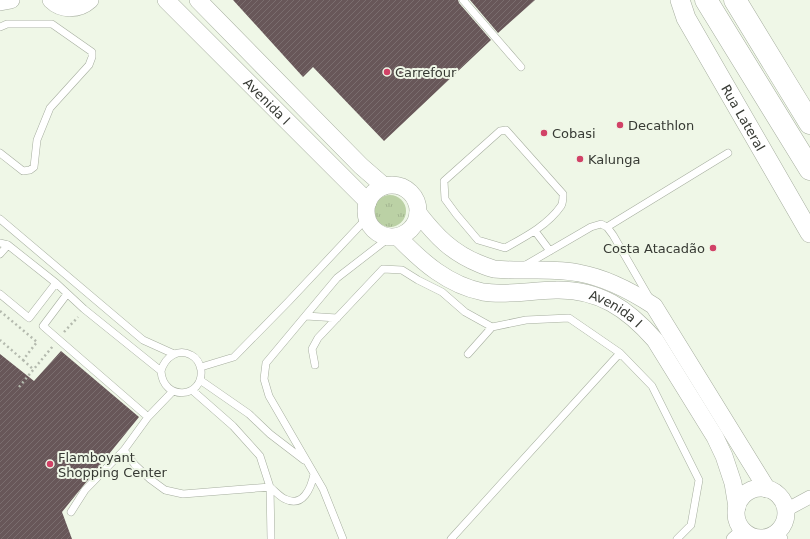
<svg xmlns="http://www.w3.org/2000/svg" width="810" height="539" viewBox="0 0 810 539" font-family="'DejaVu Sans',sans-serif">
	<style>
		.grass { fill: url(#grass-tufts) }
		.building { fill: url(#building-hatch) }
		.lines { fill: none; stroke-linecap: round; stroke-linejoin: round }
		.service-casing { stroke: #a6ae9f; stroke-width: 8 }
		.minor-casing { stroke: #a6ae9f; stroke-width: 14 }
		.tertiary-casing { stroke: #a6ae9f; stroke-width: 18 }
		.secondary-casing { stroke: #a6ae9f; stroke-width: 20 }
		.motorway-casing { stroke: #a6ae9f; stroke-width: 23 }
		.path { stroke: #b4baae; stroke-width: 2.5; stroke-dasharray: 2 3; stroke-linecap: butt }
		.service { stroke: #fff; stroke-width: 7 }
		.minor { stroke: #fff; stroke-width: 13 }
		.tertiary { stroke: #fff; stroke-width: 17 }
		.secondary { stroke: #fff; stroke-width: 19 }
		.motorway { stroke: #fff; stroke-width: 22 }
		.poi-dot { fill: #d14267; stroke: #eff7e7; stroke-width: 1.5 }
		.labels { text-anchor: middle; stroke-width: 4; stroke-linejoin: round; paint-order: stroke }
		.poi-label { font-size: 13px; fill: #373a34; stroke: #eff7e7; text-anchor: start }
		.street-label { font-size: 13px; fill: #373a34; stroke: #eff7e7 }
	</style>
	<defs>
		<pattern id="grass-tufts" width="24" height="20" patternUnits="userSpaceOnUse"><rect width="24" height="20" fill="#bbd1a5"/><path d="M3 7l-1-3M5 7V3M7 7l1-3M15 17l-1-3M17 17v-4M19 17l1-3" fill="none" stroke="#a1b48f"/></pattern>
		<pattern id="building-hatch" width="6" height="6" patternUnits="userSpaceOnUse"><rect width="6" height="6" fill="#685759"/><path d="M-1 1l2-2M0 6l6-6M5 7l2-2" fill="none" stroke="#7a6d6e"/></pattern>
	</defs>
	<rect width="100%" height="100%" fill="#eff7e7"/>
	<!-- grass -->
	<path class="grass" d="M374 211a16 16 0 1 1 32 0a16 16 0 1 1-32 0Z"/>
	<!-- building -->
	<path class="building" d="M233,0H458L459,3L491,40L384,141L313,67L303,77Z
		M470,0H535L498,33Z
		M61,351L139,417L62,512L72,539H0V354L34,381Z"/>
	<g class="lines">
		<!-- service casing -->
		<g class="service-casing">
			<path id="service" d="M463,0L521,67
				M0,27L7,24H52L92,52V57L89,65L50,108L37,140L34,167L30,170L23,171L0,153
				M506,130L563,194C563,197 563,203 561,206C548,225 525,237 505,248L478,240L456,214L445,199L444,181L500,131Z
				M0,219L143,340L174,354
				M607,227L728,153
				M535,231L550,251
				M0,243L8,245L56,283L84,309L161,371C163,402 204,398 201,370C200,364 197,358 191,355C178,348 165,357 161,371
				M0,254L8,245
				M524,266L591,227L601,224L607,227L613,235L650,299
				M0,294L29,318L56,283
				M67,294L43,326L148,417
				M306,316L337,318
				M468,354L492,327L526,320L569,318L620,353L652,386L699,480L691,525L677,539
				M315,365L312,349L318,338L383,269L402,270L418,280L442,292L465,312L492,327
				M201,367L234,357L289,301L367,218
				M200,380L249,414L270,434L304,460
				M192,390L233,426L260,456L270,487L271,539
				M173,391L148,417L124,450L135,465L150,479L165,490L183,494L270,487C275,491 280,497 285,499C303,508 311,488 314,474
				M71,512L85,490L124,450
				M343,539L323,489L269,396L264,379L266,363L337,278L390,237
				M451,539L620,353"/>
		</g>
		<!-- minor casing -->
		<g class="minor-casing">
			<path id="minor" d="M786,510L810,497
				M777,532L781,539
				M733,539L743,530"/>
		</g>
		<!-- tertiary casing -->
		<g class="tertiary-casing">
			<g id="tertiary">
				<path d="M51,0C62,11 79,10 90,0"/>
				<path id="s1" d="M166,0L368,202"/>
				<path d="M198,0L361,166L384,186"/>
				<path d="M0,2L11,0"/>
				<circle cx="392" cy="211" r="26"/>
				<path d="M418,213C436,236 452,253 480,264C485,266 490,268 494,269C522,272 552,267 579,273C607,278 631,291 654,306L767,489"/>
				<path id="s2" d="M398,237C422,262 448,285 483,292C508,296 532,290 556,290C599,289 628,309 655,340L715,437L724,456L733,483L737,507"/>
				<circle cx="761" cy="513" r="25"/>
			</g>
		</g>
		<!-- secondary casing -->
		<g class="secondary-casing">
			<g id="secondary">
				<path id="s3" d="M680,0L686,18L810,233"/>
			</g>
		</g>
		<!-- motorway casing -->
		<g class="motorway-casing">
			<path id="motorway" d="M706,0L810,169
				M735,0L810,123"/>
		</g>
		<!-- path -->
		<path class="path" d="M0,311L37,342L23,360L0,340
			M64,332L78,317
			M23,360L34,370
			M19,387L53,346"/>
		<!-- service -->
		<use href="#service" class="service"/>
		<!-- minor -->
		<use href="#minor" class="minor"/>
		<!-- tertiary -->
		<use href="#tertiary" class="tertiary"/>
		<!-- secondary -->
		<use href="#secondary" class="secondary"/>
		<!-- motorway -->
		<use href="#motorway" class="motorway"/>
	</g>
	<!-- markers -->
	<g class="poi-dot">
		<circle cx="387" cy="72" r="4"/>
		<circle cx="620" cy="125" r="4"/>
		<circle cx="544" cy="133" r="4"/>
		<circle cx="580" cy="159" r="4"/>
		<circle cx="713" cy="248" r="4"/>
		<circle cx="50" cy="464" r="4"/>
	</g>
	<g class="labels">
		<!-- poi labels -->
		<g class="poi-label">
			<text x="395" y="77">Carrefour</text>
			<text x="628" y="130">Decathlon</text>
			<text x="552" y="138">Cobasi</text>
			<text x="588" y="164">Kalunga</text>
			<text x="705" y="253" text-anchor="end">Costa Atacadão</text>
			<text x="58" y="462">Flamboyant<tspan x="58" dy="15">Shopping Center</tspan></text>
		</g>
		<!-- street labels -->
		<g class="street-label">
			<text dy="5" stroke="none"><textPath href="#s1" startOffset="143">Avenida I</textPath></text>
			<text dy="5" stroke="none"><textPath href="#s3" startOffset="134">Rua Lateral</textPath></text>
			<text dy="5" stroke="none"><textPath href="#s2" startOffset="240">Avenida I</textPath></text>
		</g>
	</g>
</svg>
